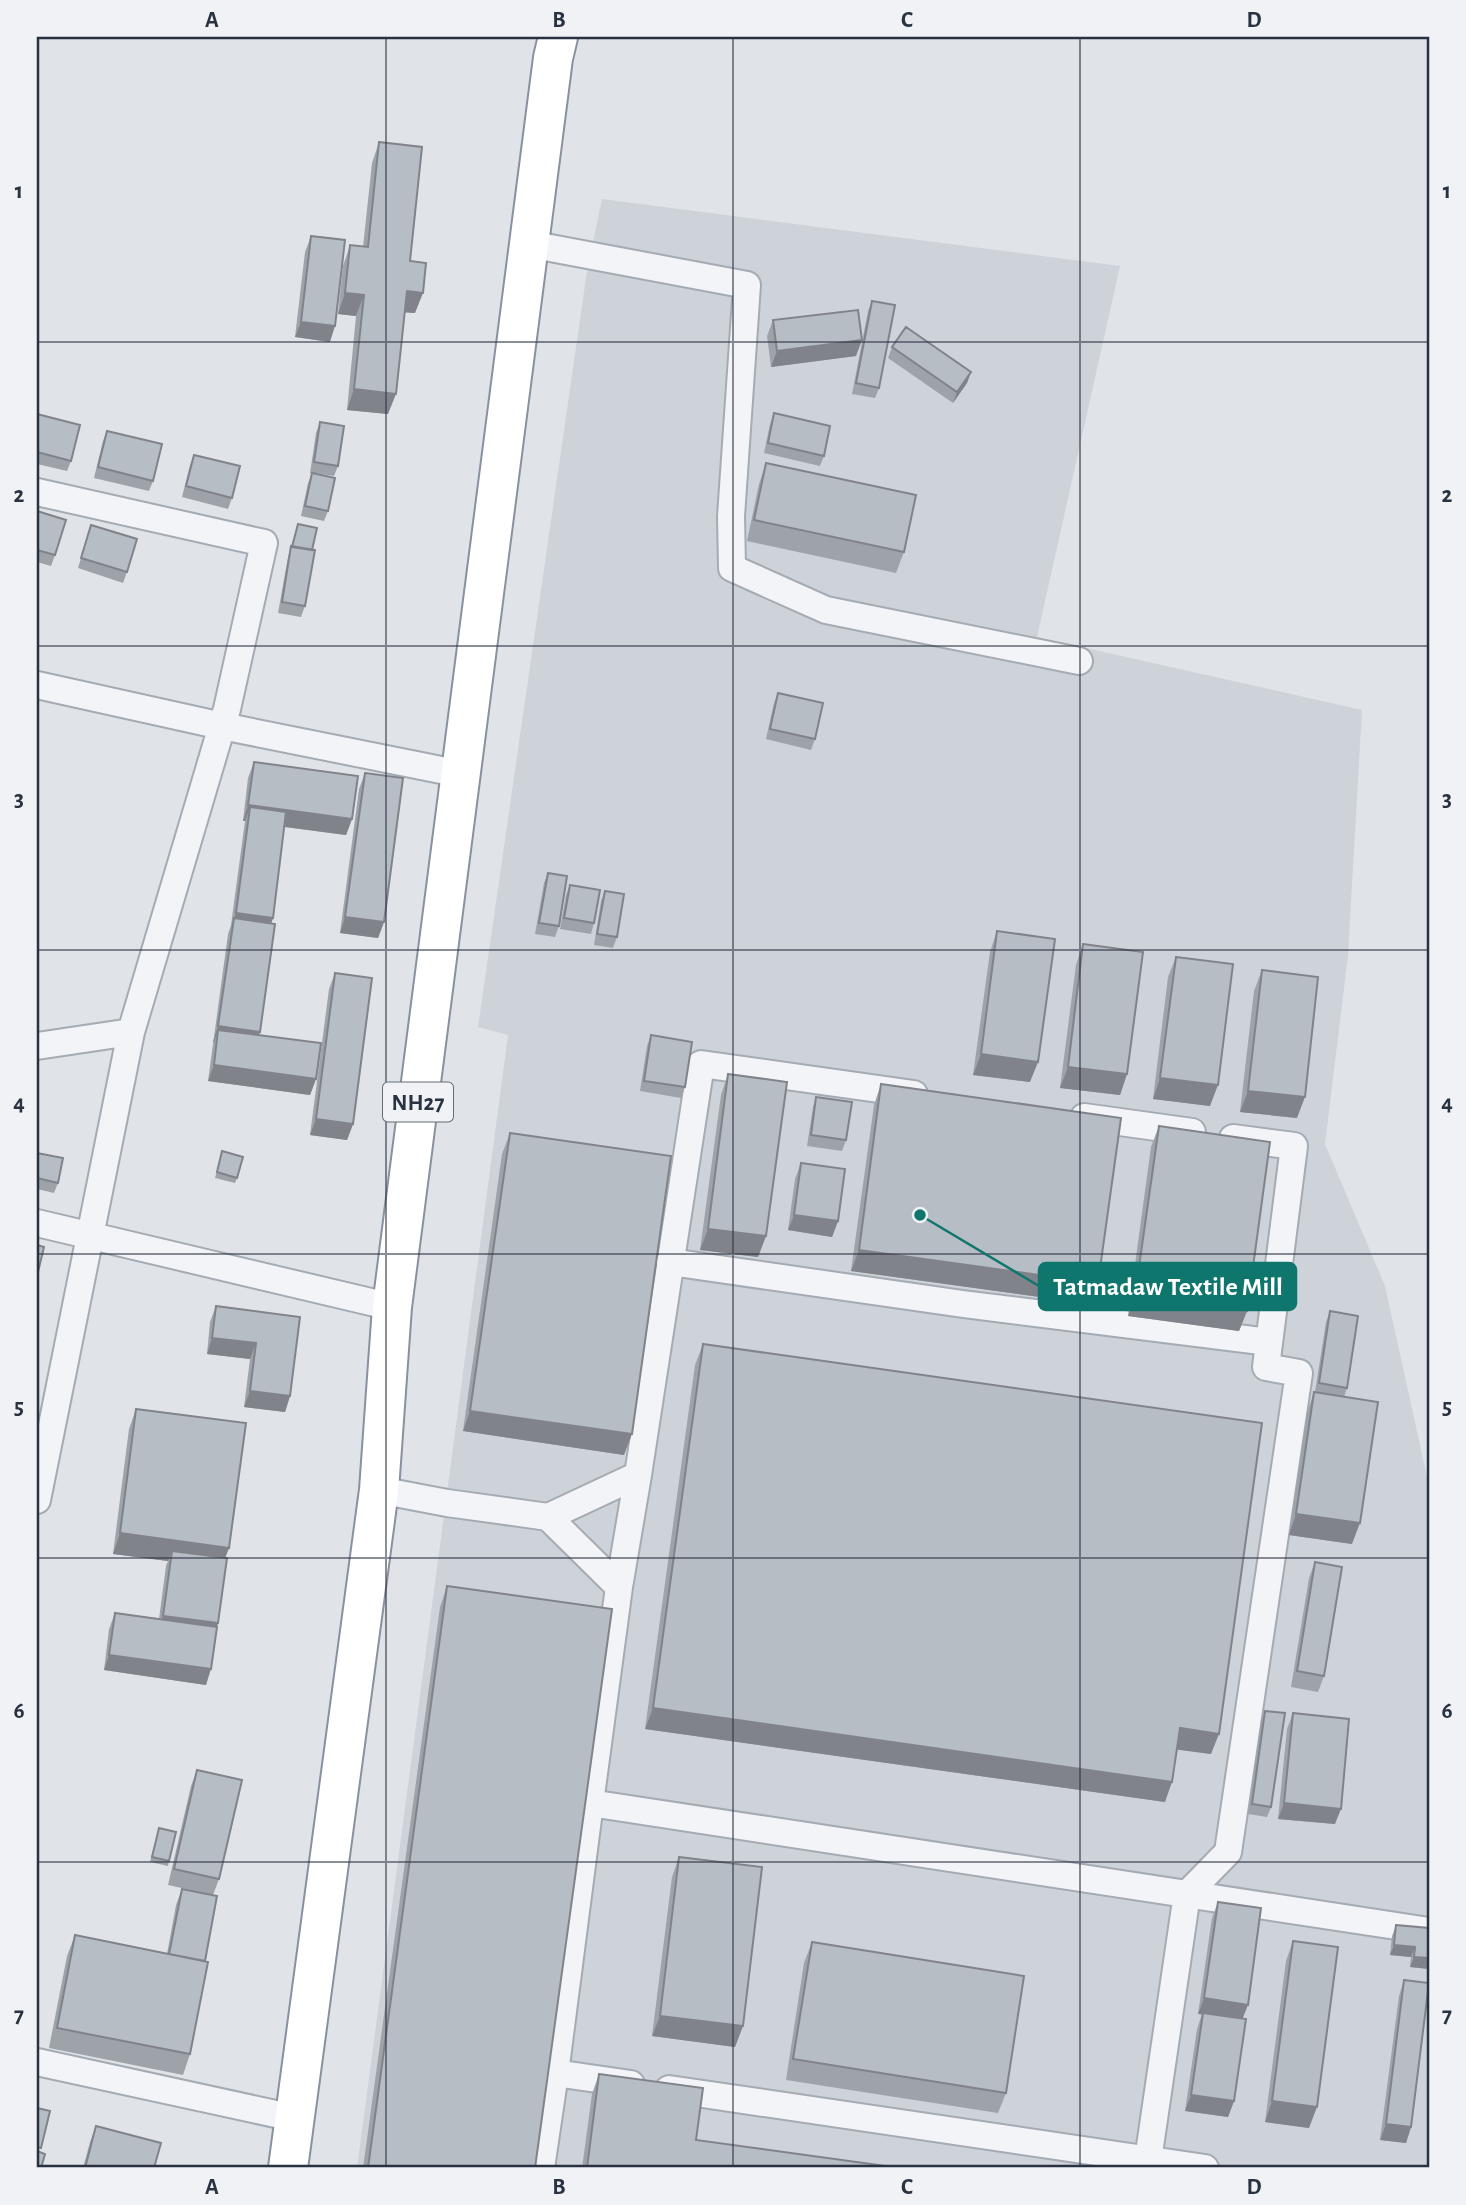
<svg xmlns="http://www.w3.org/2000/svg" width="1466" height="2205" viewBox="0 0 1466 2205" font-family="'Alegreya Sans',sans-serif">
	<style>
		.built { fill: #ced3da }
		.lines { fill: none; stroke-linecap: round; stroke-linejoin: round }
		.street-casing { stroke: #a5abb3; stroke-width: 30 }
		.highway-casing { stroke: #88919f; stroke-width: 42 }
		.street { stroke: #f3f4f7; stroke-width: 26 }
		.highway { stroke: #fff; stroke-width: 38 }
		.wall { fill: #9da3a9 }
		.shaded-wall { fill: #80848a }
		.building { fill: #b7bdc5; stroke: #80848a; stroke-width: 2 }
		.grid { fill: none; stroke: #293240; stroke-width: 2; stroke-opacity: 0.55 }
		.labels { text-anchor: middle; stroke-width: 7; stroke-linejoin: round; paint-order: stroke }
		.shield { fill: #f0f2f6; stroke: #656c77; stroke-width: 2 }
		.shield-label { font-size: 23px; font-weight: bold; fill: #293240 }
		.leader { fill: none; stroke: #0f766e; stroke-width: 2.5 }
		.callout-dot { fill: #0f766e; stroke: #f0f2f6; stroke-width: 2.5 }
		.callout { fill: #0f766e; stroke: #0f766e; stroke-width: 2.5 }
		.callout-label { font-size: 26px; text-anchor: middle; font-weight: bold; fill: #fff }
		.neatline { fill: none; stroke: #293240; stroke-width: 2.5 }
		.grid-label { font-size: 23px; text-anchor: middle; font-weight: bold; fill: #293240 }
	</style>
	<rect width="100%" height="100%" fill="#e0e4e9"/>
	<!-- built -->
	<path class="built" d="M602,199L1120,266L1037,637L1362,710L1348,956L1325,1144L1385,1286L1429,1486V2168H357L508,1035L478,1027L587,271Z"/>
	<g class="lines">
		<!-- street casing -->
		<g class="street-casing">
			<path id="street" d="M529,244L747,285L731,516L732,568L826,610L1079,661
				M37,492L264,543L227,709L131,1032L37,1500
				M37,685L222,726L461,774
				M37,1046L131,1032
				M1084,1117L1192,1132
				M37,1223L392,1307
				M670,1262L963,1304L1269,1342
				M379,1490L447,1503L548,1517L638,1475L701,1064L914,1094
				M548,1517L619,1587L590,1803L1429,1931
				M619,1587L638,1475
				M590,1803L555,2073L631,2084
				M37,2062L294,2118
				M669,2089L1205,2168
				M1148,2160L1187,1894L1228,1852L1299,1373L1266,1367L1294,1146L1233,1138
				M541,2168L555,2073"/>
		</g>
		<!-- highway casing -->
		<g class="highway-casing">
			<path id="highway" d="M288,2168L379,1490L392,1307L553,58L558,37"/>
		</g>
		<!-- street -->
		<use href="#street" class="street"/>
		<!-- highway -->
		<use href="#highway" class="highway"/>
	</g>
	<!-- wall -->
	<path class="wall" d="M379,142L410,261L415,313L405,312L388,414L347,410L356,316L338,314L343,266L350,245L363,247L372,163Z
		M311,236L330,342L295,337L305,252Z
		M872,301L879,388L875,398L852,394L868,311Z
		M773,320L856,356L771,367L767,336Z
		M892,347L971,372L967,383L953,403L888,358Z
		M774,413L824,456L820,466L764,453L770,424Z
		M37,414L71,461L67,471L37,464Z
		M320,422L338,466L334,476L314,473L328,511L324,521L301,516L308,483L312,473H310L316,433Z
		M107,431L153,481L149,491L94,478L103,441Z
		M194,455L232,498L228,509L182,497L190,465Z
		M766,463L904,552L896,573L747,541L759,484Z
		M37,511L55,555L51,566L37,562Z
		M298,524L312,550L305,606L301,617L278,613L288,557Z
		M91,525L127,572L123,583L78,568Z
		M778,693L815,739L811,750L766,739L774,703Z
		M254,762L352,819L346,835L284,827L273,918L271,924L259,1035L316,1079L310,1095L208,1081L228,934L231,925L245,821H243L248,778Z
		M365,773L384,922L378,938L340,933L359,789Z
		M548,873L559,926L555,937L535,934L544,883Z
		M570,885L594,923L591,934L560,929L566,895Z
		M605,891L617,937L613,948L594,945L601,901Z
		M997,931L1030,1082L973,1075L990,952Z
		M1083,944L1127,1074L1120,1095L1060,1088L1076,965Z
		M1176,957L1210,1106L1153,1099L1168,977Z
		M1262,970L1297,1118L1240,1112L1254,991Z
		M335,973L353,1124L347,1140L310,1135L329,989Z
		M651,1035L685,1087L681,1098L640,1091L647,1046Z
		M728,1074L766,1236L758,1257L700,1250L721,1095Z
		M881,1084L1091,1304L851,1271L874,1105Z
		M816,1097L846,1140L842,1151L807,1146L813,1107Z
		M1159,1126L1247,1311L1239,1331L1128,1316L1151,1147Z
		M510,1133L624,1455L463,1431L502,1154Z
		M222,1151L237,1178L235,1183L215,1178Z
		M37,1153L58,1183L54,1193L37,1189Z
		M801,1163L838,1221L832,1237L788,1230L795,1179Z
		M216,1306L300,1317L290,1396L285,1412L244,1407L250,1359L207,1354L210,1322Z
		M1330,1311L1347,1388L1344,1397L1352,1544L1289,1535L1307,1413L1314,1392H1315L1326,1322Z
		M703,1344L1211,1754L1177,1749L1165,1802L645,1729L695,1365Z
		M136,1409L229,1548L225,1558L218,1623L206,1685L104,1670L109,1629L115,1613L159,1619L166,1566L168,1561L113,1554L129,1429Z
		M1315,1562L1324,1676L1318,1692L1291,1687L1309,1578Z
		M447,1586L535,2168H363L440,1607Z
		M1265,1711L1271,1807L1267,1817L1248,1814L1261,1721Z
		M1293,1713L1335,1824L1278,1819L1287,1729Z
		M197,1770L219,1879L213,1895L168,1885L191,1786Z
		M159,1828L169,1861L168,1866L150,1862Z
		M679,1857L743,2026L735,2047L652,2036L672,1877Z
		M182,1889L205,1961L190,2054L183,2075L49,2048L67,1956L75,1935L167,1954L176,1905Z
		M1218,1902L1243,2019L1234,2101L1228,2117L1185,2111L1197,2029L1202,2014H1198L1212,1918Z
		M1396,1925L1429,1928V1969L1410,1967L1411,1957L1390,1955L1392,1936Z
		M1293,1941L1309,2128L1265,2122L1286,1961Z
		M812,1942L1006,2093L998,2113L786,2080L804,1963Z
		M1404,1980L1411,2127L1406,2143L1380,2140L1399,1996Z
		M599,2074L696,2140L900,2168H582L592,2094Z
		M96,2126L154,2168H83L90,2142Z"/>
	<!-- shaded-wall -->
	<path class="shaded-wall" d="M407,291L423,293L415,313L399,312Z
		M345,293L364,295L356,316L338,314Z
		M301,322L335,326L330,342L295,337Z
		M862,340L856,356L771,367L777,351Z
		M971,372L967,383L953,403L957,392Z
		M354,389L396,394L388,414L347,410Z
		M248,805L352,819L346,835L248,822L250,807L245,821H243Z
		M236,913L273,918L267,934L233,922Z
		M345,917L384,922L378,938L340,933Z
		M218,1026L260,1032L254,1048L218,1030L214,1042H213Z
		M981,1054L1038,1062L1030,1082L973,1075Z
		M214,1065L316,1079L310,1095L208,1081Z
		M1068,1067L1127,1074L1120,1095L1060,1088Z
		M1160,1078L1218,1085L1210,1106L1153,1099Z
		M1248,1091L1305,1097L1297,1118L1240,1112Z
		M316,1119L353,1124L347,1140L310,1135Z
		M794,1215L838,1221L832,1237L788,1230Z
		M708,1229L766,1236L758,1257L700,1250Z
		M859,1250L1098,1283L1091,1304L851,1271Z
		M1135,1295L1247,1311L1239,1331L1128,1316Z
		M212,1338L256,1343L250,1359L207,1354Z
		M250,1391L290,1396L285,1412L244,1407Z
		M470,1411L632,1434L624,1455L463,1431Z
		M1296,1514L1360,1523L1352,1544L1289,1535Z
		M120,1533L229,1548L221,1568L172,1551L168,1561L113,1554Z
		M163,1616L218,1623L213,1639L158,1632Z
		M109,1655L211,1669L206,1685L104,1670Z
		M653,1708L1172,1782L1165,1802L645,1729Z
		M1180,1728L1219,1734L1211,1754L1172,1749Z
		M1284,1803L1341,1809L1335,1824L1278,1819Z
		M1394,1945L1415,1947L1411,1957L1390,1955Z
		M1414,1957L1429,1958V1969L1410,1967Z
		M1204,1998L1248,2005L1242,2020L1198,2014Z
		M660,2016L743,2026L735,2047L652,2036Z
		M1191,2095L1234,2101L1228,2117L1185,2111Z
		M1272,2101L1317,2107L1309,2128L1265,2122Z
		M1386,2124L1411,2127L1406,2143L1380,2140Z"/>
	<!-- building -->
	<path class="building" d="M379,142L422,147L410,261L426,263L423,293L407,291L396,394L354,389L364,295L345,293L350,245L368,247Z
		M311,236L345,240L335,326L301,322Z
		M872,301L895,305L879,388L856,383Z
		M858,310L862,340L777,351L773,320Z
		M906,327L971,372L957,392L892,347Z
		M774,413L830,426L824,456L768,443Z
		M37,414L80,425L71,461L37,452Z
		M320,422L344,426L338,466L314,462Z
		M107,431L162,444L153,481L98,467Z
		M194,455L240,466L232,498L186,486Z
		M766,463L916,495L904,552L754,520Z
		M312,473L335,478L328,511L305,506Z
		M37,511L66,520L55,555L37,550Z
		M298,524L317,528L312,550L292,547Z
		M91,525L137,539L127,572L81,558Z
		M291,546L315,550L305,606L282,602Z
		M778,693L823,703L815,739L770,729Z
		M254,762L358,776L352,819L248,805Z
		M365,773L403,778L384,922L345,917Z
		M250,807L286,812L273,918L236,913Z
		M548,873L567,876L559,926L539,923Z
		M570,885L600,890L594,923L564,918Z
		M605,891L624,894L617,937L597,934Z
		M234,918L275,924L260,1032L218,1026Z
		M997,931L1055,939L1038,1062L981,1054Z
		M1083,944L1143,952L1127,1074L1068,1067Z
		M1176,957L1233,964L1218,1085L1160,1078Z
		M1262,970L1318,977L1305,1097L1248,1091Z
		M335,973L372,978L353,1124L316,1119Z
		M218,1030L321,1043L316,1079L214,1065Z
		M651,1035L692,1042L685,1087L644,1081Z
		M728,1074L787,1082L766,1236L708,1229Z
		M881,1084L1121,1118L1098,1283L859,1250Z
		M816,1097L852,1102L846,1140L811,1135Z
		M1159,1126L1270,1142L1247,1311L1135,1295Z
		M510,1133L671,1156L632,1434L470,1411Z
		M222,1151L243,1157L237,1178L217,1172Z
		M37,1153L63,1158L58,1183L37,1178Z
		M801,1163L845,1169L838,1221L794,1215Z
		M37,1245L44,1247L38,1272L37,1271Z
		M216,1306L300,1317L290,1396L250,1391L256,1343L212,1338Z
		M1330,1311L1358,1316L1347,1388L1319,1383Z
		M703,1344L1262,1423L1219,1734L1180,1728L1172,1782L653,1708Z
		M1314,1392L1378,1402L1360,1523L1296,1514Z
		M136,1409L246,1423L229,1548L120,1533Z
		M172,1551L227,1558L218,1623L163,1616Z
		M1315,1562L1342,1567L1324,1676L1297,1671Z
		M447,1586L612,1609L535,2168H368Z
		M115,1613L217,1627L211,1669L109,1655Z
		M1265,1711L1285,1713L1271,1807L1252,1804Z
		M1293,1713L1349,1719L1341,1809L1284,1803Z
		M197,1770L242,1780L219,1879L174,1869Z
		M159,1828L176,1832L169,1861L152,1857Z
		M679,1857L762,1867L743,2026L660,2016Z
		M182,1889L217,1896L205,1961L169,1954Z
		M1218,1902L1261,1908L1248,2005L1204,1998Z
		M1396,1925L1429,1928V1958L1414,1957L1415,1947L1394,1945Z
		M75,1935L208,1962L190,2054L57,2028Z
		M1293,1941L1338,1947L1317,2107L1272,2101Z
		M812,1942L1024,1976L1006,2093L793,2059Z
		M1404,1980L1429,1983L1411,2127L1386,2124Z
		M1203,2013L1246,2019L1234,2101L1191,2095Z
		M599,2074L703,2088L696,2140L900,2168H587Z
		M37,2108L50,2111L41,2148L37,2147Z
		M96,2126L161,2143L154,2168H85Z
		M37,2151L45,2154L41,2168H37Z
		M1186,2166L1202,2168H1185Z"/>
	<!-- grid -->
	<path class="grid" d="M386,37V2168M733,37V2168M1080,37V2168M37,342H1429M37,646H1429M37,950H1429M37,1254H1429M37,1558H1429M37,1862H1429"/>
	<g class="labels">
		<!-- shield labels -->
		<rect class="shield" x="383" y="1082.5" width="70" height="39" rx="5"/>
		<g class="shield-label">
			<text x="418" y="1110">NH27</text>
		</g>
	</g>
	<!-- callouts -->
	<path class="leader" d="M920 1215L1039 1286"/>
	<circle class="callout-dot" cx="920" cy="1215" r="7"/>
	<rect class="callout" x="1039" y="1263" width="257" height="47" rx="7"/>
	<g class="callout-label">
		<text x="1168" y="1295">Tatmadaw Textile Mill</text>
	</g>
	<!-- border -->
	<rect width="1466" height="2205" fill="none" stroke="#f0f2f6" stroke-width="77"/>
	<rect x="38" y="38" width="1390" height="2128" class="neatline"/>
	<g class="grid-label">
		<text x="212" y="27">A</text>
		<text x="559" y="27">B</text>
		<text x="907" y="27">C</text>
		<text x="1254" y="27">D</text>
		<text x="19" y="198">1</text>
		<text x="1447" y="198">1</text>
		<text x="19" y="502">2</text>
		<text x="1447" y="502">2</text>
		<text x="19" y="806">3</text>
		<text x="1447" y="806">3</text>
		<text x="19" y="1110">4</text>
		<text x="1447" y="1110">4</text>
		<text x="19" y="1414">5</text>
		<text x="1447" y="1414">5</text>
		<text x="19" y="1718">6</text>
		<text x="1447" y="1718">6</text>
		<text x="19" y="2022">7</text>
		<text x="1447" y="2022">7</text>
		<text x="212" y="2194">A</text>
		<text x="559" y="2194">B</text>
		<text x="907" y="2194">C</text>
		<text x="1254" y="2194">D</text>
	</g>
</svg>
